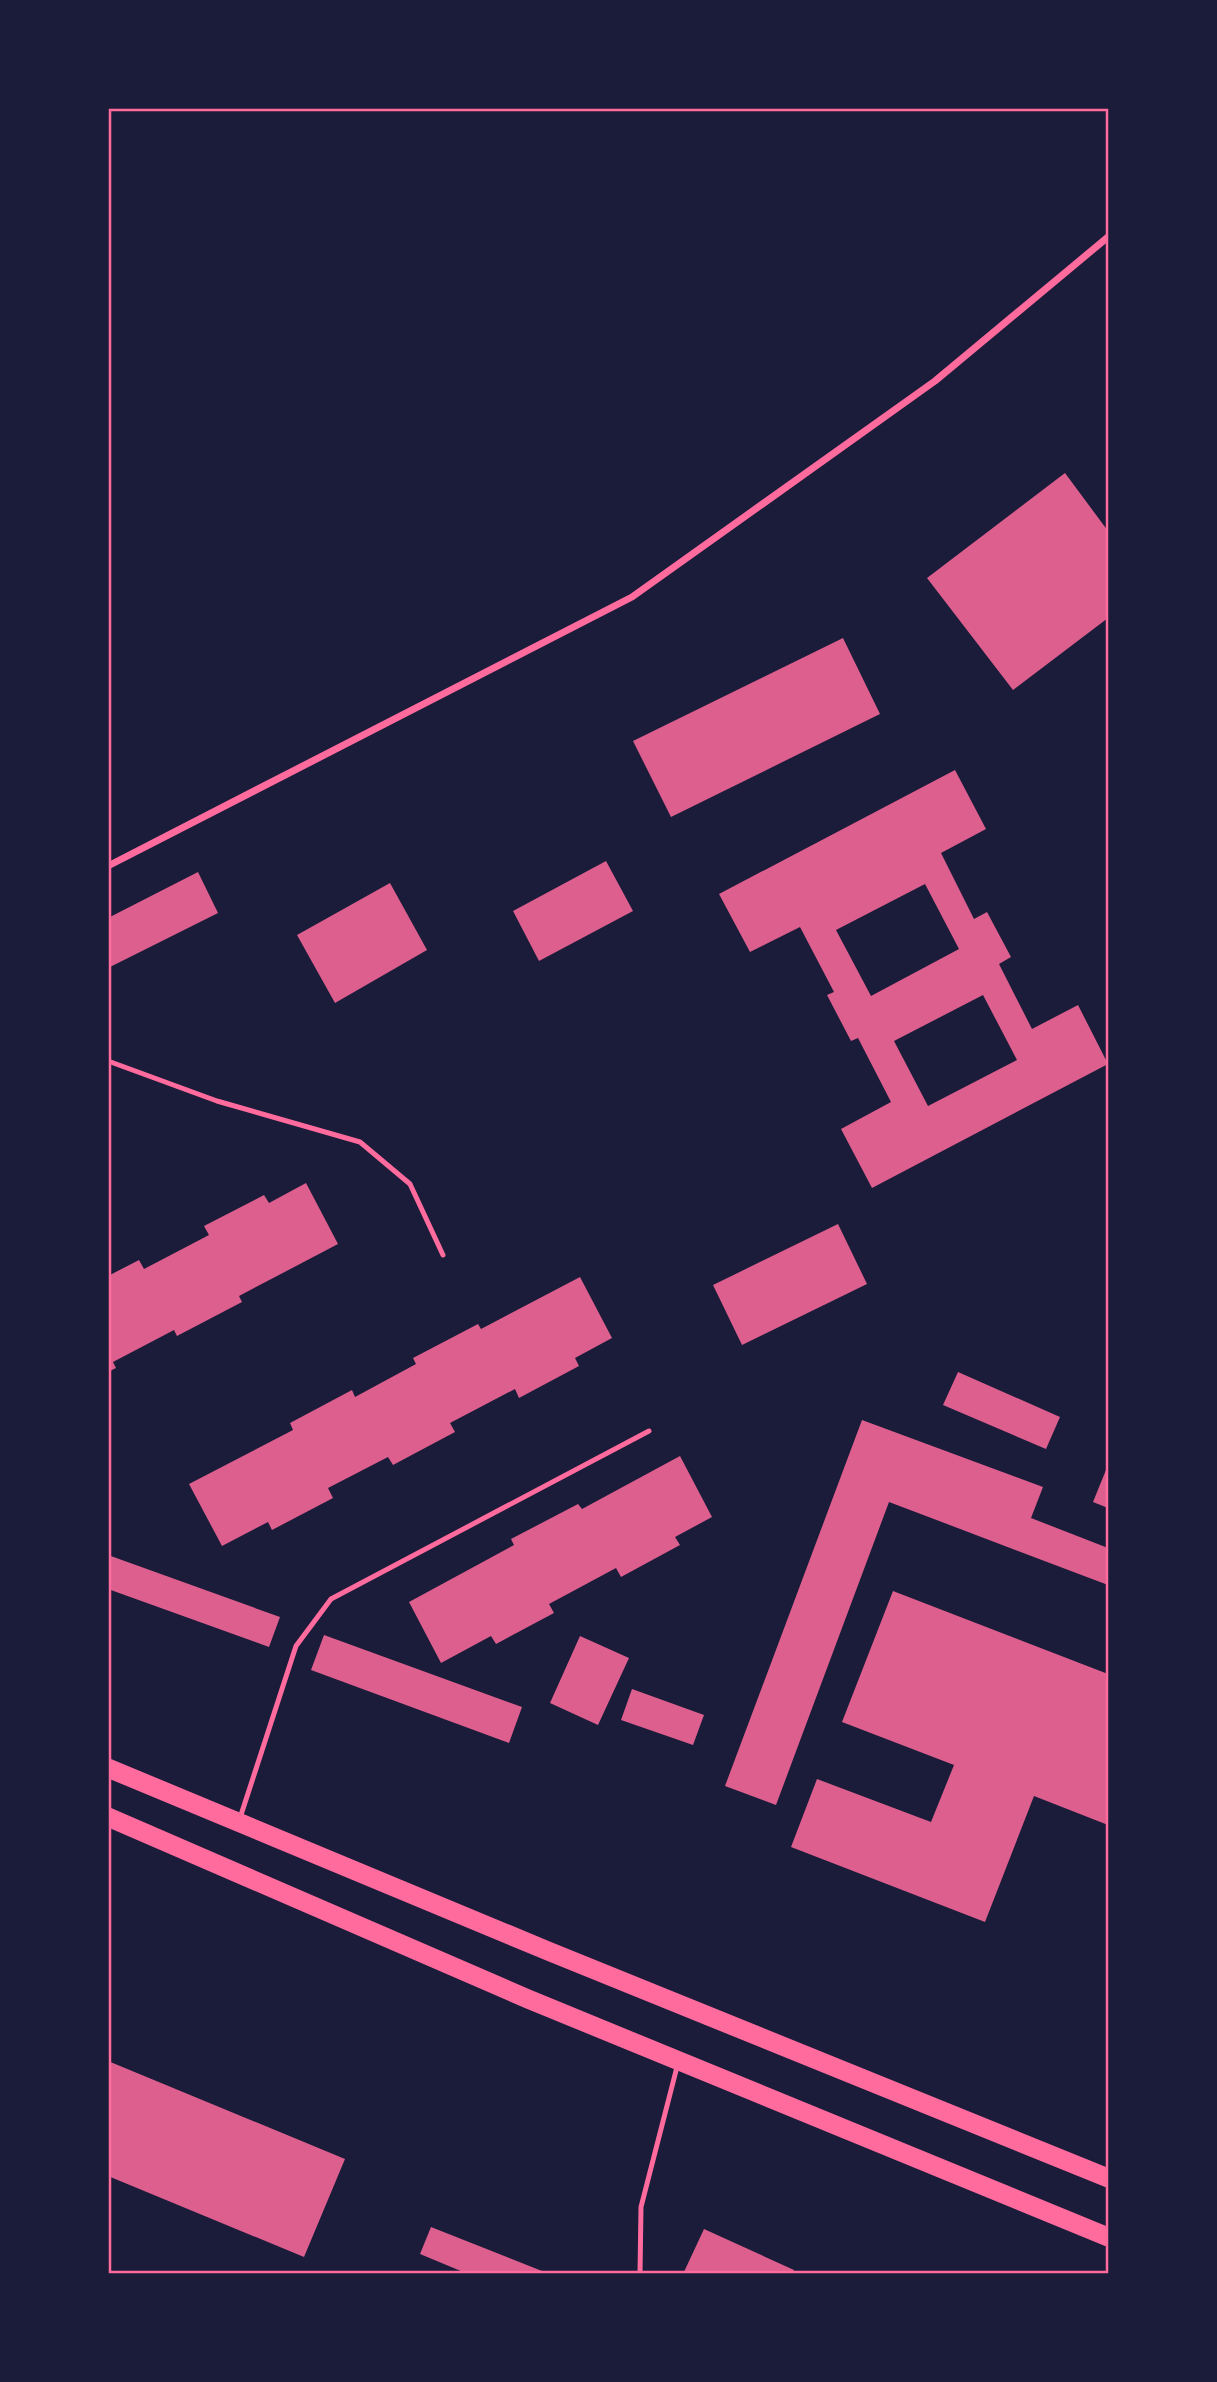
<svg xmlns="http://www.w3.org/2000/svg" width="1217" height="2382" viewBox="0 0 1217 2382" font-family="'Roboto Condensed',sans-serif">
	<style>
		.building { fill: #dd5f8e; fill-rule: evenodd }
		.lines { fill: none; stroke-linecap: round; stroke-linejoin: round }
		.service { stroke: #ff6b9d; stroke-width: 5 }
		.minor { stroke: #ff6b9d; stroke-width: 7 }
		.trunk { stroke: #ff6b9d; stroke-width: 19 }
		.neatline { fill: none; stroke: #ff6b9d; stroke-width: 2.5 }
	</style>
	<rect width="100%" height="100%" fill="#1b1b3a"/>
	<!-- building -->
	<path class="building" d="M1065,473L1108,531V618L1013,690L927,578Z
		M843,638L880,714L671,817L633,741Z
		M955,770L986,829L941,853L974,919L987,912L1011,957L999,964L1032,1029L1078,1005L1108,1064L872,1188L841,1129L891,1102L858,1038L851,1041L827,995L834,992L800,927L750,952L719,894ZM925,884L959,949L871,996L836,930ZM983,995L1017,1060L928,1106L894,1041Z
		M606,861L633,911L539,961L513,911Z
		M198,872L218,913L108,968V918Z
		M390,883L427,950L335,1003L297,935Z
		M306,1183L338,1244L239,1296L242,1302L177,1336L174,1330L113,1362L116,1368L108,1372V1276L139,1260L144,1269L209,1235L204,1226L264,1195L269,1203Z
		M838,1224L867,1284L742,1345L713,1285Z
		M580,1277L612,1338L575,1358L579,1366L519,1398L515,1389L450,1423L455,1432L393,1465L388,1457L328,1488L333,1498L272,1530L268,1522L222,1546L189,1484L293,1430L290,1423L352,1390L355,1397L416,1364L413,1358L478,1324L481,1329Z
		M958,1372L1060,1417L1046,1449L943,1405Z
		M862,1420L1043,1487L1031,1518L1108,1548V1585L889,1502L776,1805L725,1786Z
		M680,1456L712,1517L675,1537L680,1545L621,1577L616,1568L549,1604L554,1613L496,1644L491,1636L441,1663L409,1602L514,1545L511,1539L578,1504L582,1509Z
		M1108,1465V1508L1093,1502Z
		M108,1555L280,1617L269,1647L108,1589Z
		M893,1591L1108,1674V1825L1034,1796L985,1922L791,1847L817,1779L931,1822L954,1765L842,1722Z
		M324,1635L522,1707L509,1743L311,1670Z
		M580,1636L629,1658L598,1725L550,1703Z
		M632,1689L704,1715L693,1745L621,1720Z
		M108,2061L345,2159L304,2257L108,2176Z
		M431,2227L547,2273V2274H468L420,2254Z
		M704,2229L794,2270L792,2274H683Z"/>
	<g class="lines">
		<!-- service -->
		<path class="service" d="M108,1061L217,1101L360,1142L410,1184L443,1255
			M240,1818L296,1646L331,1599L649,1431
			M640,2274L641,2207L678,2063"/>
		<!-- minor -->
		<path class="minor" d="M108,866L632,597L935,381L1108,237"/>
		<!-- trunk -->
		<path class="trunk" d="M108,1768L548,1951L1108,2178
			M108,1817L528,1999L1108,2237"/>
	</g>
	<!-- border -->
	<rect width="1217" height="2382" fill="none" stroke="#1b1b3a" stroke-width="220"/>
	<rect x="110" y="110" width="997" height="2162" class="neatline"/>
</svg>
